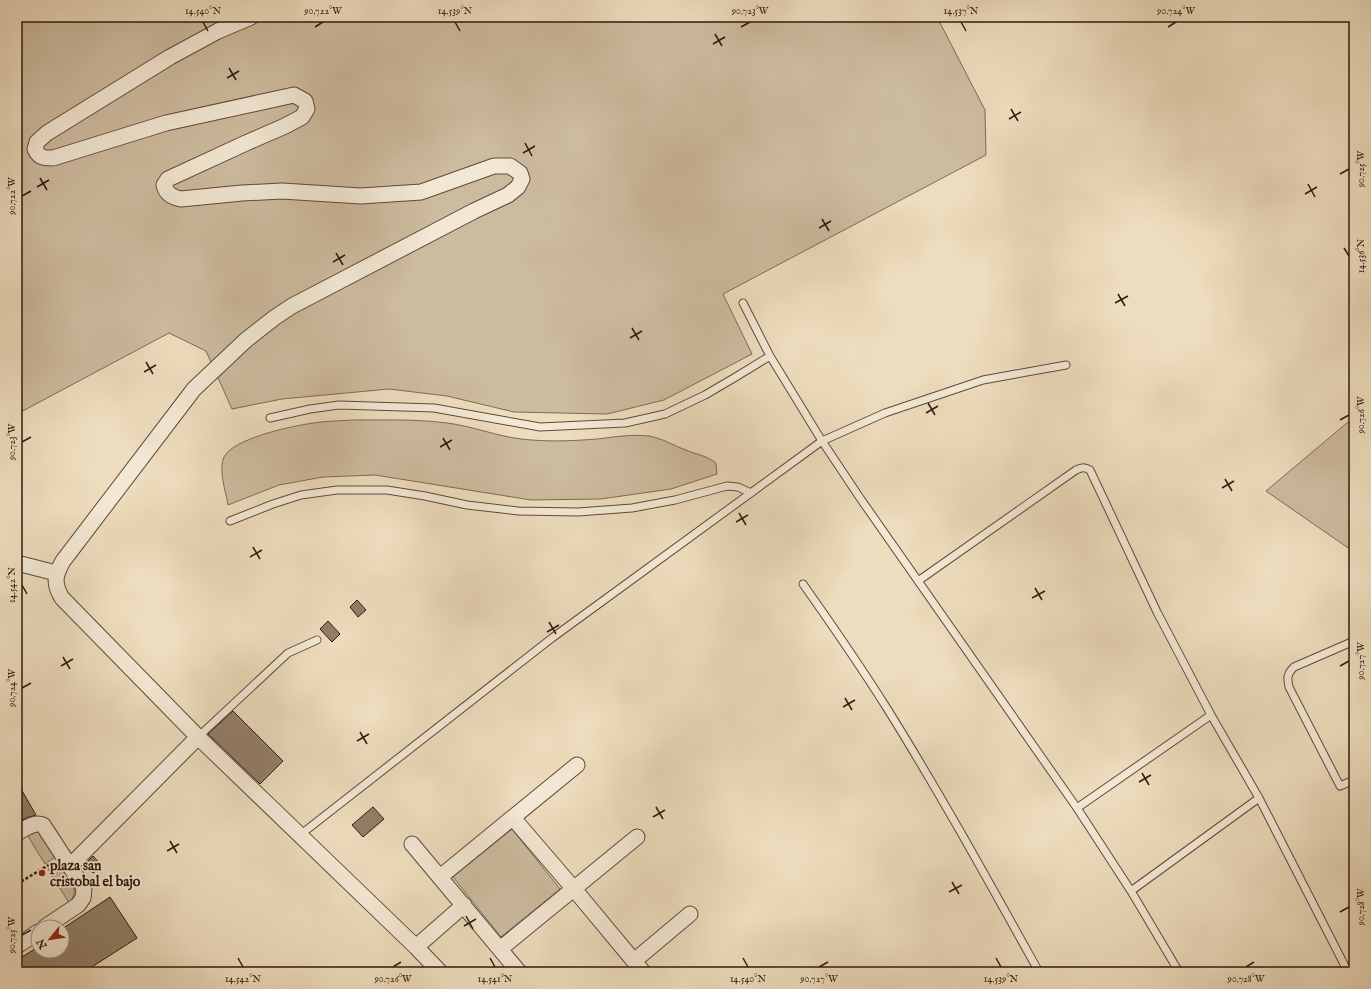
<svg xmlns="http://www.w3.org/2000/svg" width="1371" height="989" viewBox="0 0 1371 989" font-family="'IM FELL English',serif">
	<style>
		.green { fill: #cdbb9f; stroke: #7e6a56 }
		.building { fill: #927f69; stroke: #2f1a0e }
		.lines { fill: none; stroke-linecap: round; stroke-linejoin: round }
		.lane-casing { stroke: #5e4a3a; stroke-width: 9 }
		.street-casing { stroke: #5e4a3a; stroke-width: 17 }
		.path { stroke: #2f1a0e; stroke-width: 2.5; stroke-dasharray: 3 2; stroke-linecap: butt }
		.lane { stroke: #f3e8d4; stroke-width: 7 }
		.street { stroke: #f3e8d4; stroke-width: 15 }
		.ticks { fill: none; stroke: #2f1a0e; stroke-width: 1.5 }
		.poi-dot { fill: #8f2418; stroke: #f3e8d4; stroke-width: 1.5 }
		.labels { text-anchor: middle; stroke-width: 3.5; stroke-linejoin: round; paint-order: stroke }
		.poi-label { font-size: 14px; font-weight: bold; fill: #2f1a0e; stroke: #f3e8d4; text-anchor: start }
		.neatline { fill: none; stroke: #2f1a0e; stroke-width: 1.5 }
		.ticks-label { font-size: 10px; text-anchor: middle; fill: #2f1a0e }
	</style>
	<rect width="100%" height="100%" fill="#eddcbd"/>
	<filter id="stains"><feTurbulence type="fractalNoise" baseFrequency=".005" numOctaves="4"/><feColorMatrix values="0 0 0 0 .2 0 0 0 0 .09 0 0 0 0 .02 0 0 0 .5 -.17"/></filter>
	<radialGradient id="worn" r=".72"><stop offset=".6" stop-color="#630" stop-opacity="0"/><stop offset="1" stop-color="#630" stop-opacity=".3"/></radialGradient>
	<!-- green -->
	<path class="green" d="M17,17H937L985,110L986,155L723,294L752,354L664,400L607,414L514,412L447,396L389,389L282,399L232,409L206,351L169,333L17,414Z
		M1354,417V552L1266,491Z
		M353,420C384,420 416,419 447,423C472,426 496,436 521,439C547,442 572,441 597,439C614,437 632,434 649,436C664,439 672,445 686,450C697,455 706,455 716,463L717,474L671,489L601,499L531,500L375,475L323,477L279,485L228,505C226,492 218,470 224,457C233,439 288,427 307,424C322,421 338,421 353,420Z
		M512,829L560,889L501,937L453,877Z
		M38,830L57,856L45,864L26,833Z
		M60,861C68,876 82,889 69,903L48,869Z"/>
	<!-- building -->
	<path class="building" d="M357,600L366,610L358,617L350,607Z
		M328,621L340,634L332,642L320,629Z
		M233,711L283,761L260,784L208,734Z
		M17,782L36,815L26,818L17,823Z
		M373,807L384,819L363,837L352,825Z
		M93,856L102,866L93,873L85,864Z
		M110,897L137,938L84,972H17V960L38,947V951H62V929Z"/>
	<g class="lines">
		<!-- lane casing -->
		<g class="lane-casing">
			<path id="lane" d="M743,303L770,356L822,441L860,498L1077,808L1131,891L1179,972
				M270,418L310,409L339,405L434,408L540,427L625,423L665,414L705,395L734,378L770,356
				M230,521L273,504L301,495L337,490H387L425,496L467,505L518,511L578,512L632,508L675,500L727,486L738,487L751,493
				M918,581L1076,470C1082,467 1085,467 1090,470L1157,612L1211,715L1259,798L1348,972
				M803,584C832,625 861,667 888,710C941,795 990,884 1039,972
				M1354,641L1294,667C1287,674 1287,678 1289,687L1340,786L1354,780
				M198,737L288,653L317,640
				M1077,808L1211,715
				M300,835L552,638L822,441L885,413L983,380L1066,365
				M1131,891L1259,798"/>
		</g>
		<!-- street casing -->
		<g class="street-casing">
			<path id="street" d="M251,17L218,31L170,57L47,133L37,142L35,149C39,158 44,158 53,158L166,123L294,95L305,101L307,109L302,117L285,126L246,143L168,179L164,185C166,194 172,197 181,199L242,193L282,191L361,196L421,192L494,166H510L520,173L522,179L518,187L508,195L474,211L292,306L274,318L246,340L194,389L63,561C55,575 53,583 62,598L198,737L416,947L440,972
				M17,563L56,573
				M513,818L574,889L643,972
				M17,833C25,829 34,821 43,825L84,888L83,898L78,905L45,927
				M412,844L519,972
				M70,866L198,737
				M440,877L577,765
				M17,946L38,932
				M416,947L464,905
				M500,949L637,837
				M634,961L690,914"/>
		</g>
		<!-- path -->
		<path class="path" d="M17,884L52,863
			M17,922L21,928"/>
		<!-- lane -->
		<use href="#lane" class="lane"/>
		<!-- street -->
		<use href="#street" class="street"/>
	</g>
	<!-- ticks -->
	<path class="ticks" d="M203,22L208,31M455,22L460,31M961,22L966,31M315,27L323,22M741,27L750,22M1168,27L1176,22M715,34L722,46M713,44L725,37M229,68L236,80M227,78L239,71M1011,109L1018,121M1009,119L1021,112M525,143L532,156M523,153L535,146M1340,174L1349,169M40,178L47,190M1308,184L1315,197M37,187L49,180M1305,194L1317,187M22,196L31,191M822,219L829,231M819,228L831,221M1344,248L1349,256M336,253L343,265M333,262L345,255M1118,294L1125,306M1115,303L1128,296M632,328L639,340M630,338L642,331M146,362L153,374M144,372L156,365M928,403L935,415M926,413L938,406M1340,420L1349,415M443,438L450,450M22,442L31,437M440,447L452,440M1225,479L1232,491M1222,488L1234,481M739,513L746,525M736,522L748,515M253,547L260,559M250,557L262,550M22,585L27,594M1035,588L1042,600M1032,598L1045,591M549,622L556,634M547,632L559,625M63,657L70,669M61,666L73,659M1340,666L1349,661M22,688L31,683M845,698L852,710M843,707L855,700M360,732L367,744M357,741L369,734M1142,773L1149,785M1139,782L1151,775M656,807L663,819M653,817L665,810M170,841L177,853M167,851L179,844M952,882L959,894M949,892L962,885M1340,912L1349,907M466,916L473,929M464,926L476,919M22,935L31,930M238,958L243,967M490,958L495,967M743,958L748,967M996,958L1001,967M393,967L401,962M819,967L828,962M1246,967L1254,962"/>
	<!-- markers -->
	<circle class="poi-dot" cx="42" cy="873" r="4"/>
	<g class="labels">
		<!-- poi labels -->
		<g class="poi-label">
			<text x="50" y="870">plaza san<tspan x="50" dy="16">cristobal el bajo</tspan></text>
		</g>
	</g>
	<!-- margin -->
	<rect width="1371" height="989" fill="none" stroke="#eddcbd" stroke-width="44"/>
	<!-- north arrow -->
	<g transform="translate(50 939) rotate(240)"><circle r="19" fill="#f3e8d4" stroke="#a59685"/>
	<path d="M0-3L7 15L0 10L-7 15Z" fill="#8f2418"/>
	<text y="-6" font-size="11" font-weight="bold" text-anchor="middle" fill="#2f1a0e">N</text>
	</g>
	<rect x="22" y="22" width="1327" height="945" class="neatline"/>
	<g class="ticks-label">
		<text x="203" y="14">14.540°N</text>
		<text x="323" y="14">90.722°W</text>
		<text x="455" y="14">14.539°N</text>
		<text x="750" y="14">90.723°W</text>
		<text x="961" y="14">14.537°N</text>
		<text x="1176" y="14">90.724°W</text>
		<text transform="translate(1360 169) rotate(-90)" y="4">90.725°W</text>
		<text transform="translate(11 196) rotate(-90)" y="4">90.722°W</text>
		<text transform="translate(1360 256) rotate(-90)" y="4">14.536°N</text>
		<text transform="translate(1360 415) rotate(-90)" y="4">90.726°W</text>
		<text transform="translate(11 442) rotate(-90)" y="4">90.723°W</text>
		<text transform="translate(11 585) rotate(-90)" y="4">14.542°N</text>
		<text transform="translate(1360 661) rotate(-90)" y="4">90.727°W</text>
		<text transform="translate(11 688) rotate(-90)" y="4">90.724°W</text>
		<text transform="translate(1360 907) rotate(-90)" y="4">90.728°W</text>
		<text transform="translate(11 935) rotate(-90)" y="4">90.725°W</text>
		<text x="243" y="982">14.542°N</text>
		<text x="393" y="982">90.726°W</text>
		<text x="495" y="982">14.541°N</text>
		<text x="748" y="982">14.540°N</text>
		<text x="819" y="982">90.727°W</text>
		<text x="1001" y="982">14.539°N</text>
		<text x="1246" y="982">90.728°W</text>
	</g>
	<rect width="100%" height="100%" filter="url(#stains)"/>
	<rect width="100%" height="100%" fill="url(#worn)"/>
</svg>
